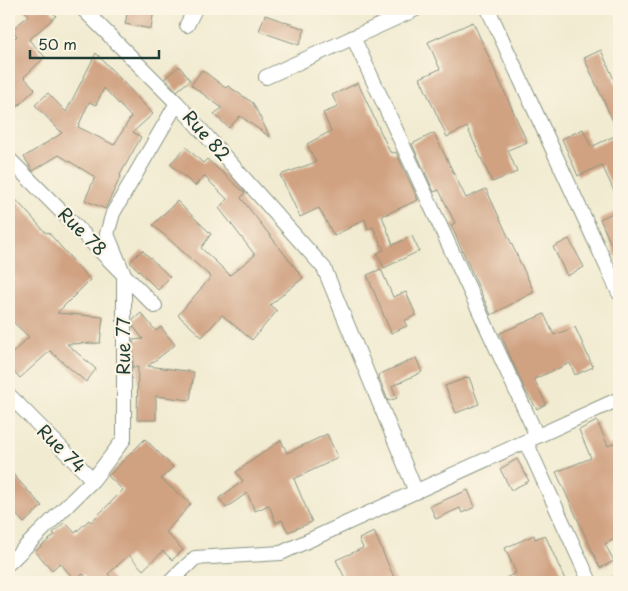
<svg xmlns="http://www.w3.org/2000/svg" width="628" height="591" viewBox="0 0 628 591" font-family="'Playpen Sans',sans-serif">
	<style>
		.building { fill: #d0a282; fill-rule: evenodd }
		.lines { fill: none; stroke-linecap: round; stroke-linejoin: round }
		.street-casing { stroke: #889482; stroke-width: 16 }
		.street { stroke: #fff; stroke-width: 14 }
		.labels { text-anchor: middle; stroke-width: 4.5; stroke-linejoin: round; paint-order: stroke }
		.street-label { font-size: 18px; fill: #1f3d34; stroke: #fcf5e5 }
	</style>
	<rect width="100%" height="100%" fill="#fcf5e5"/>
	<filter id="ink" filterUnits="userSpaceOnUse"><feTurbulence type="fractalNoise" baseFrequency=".02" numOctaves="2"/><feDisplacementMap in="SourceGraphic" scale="10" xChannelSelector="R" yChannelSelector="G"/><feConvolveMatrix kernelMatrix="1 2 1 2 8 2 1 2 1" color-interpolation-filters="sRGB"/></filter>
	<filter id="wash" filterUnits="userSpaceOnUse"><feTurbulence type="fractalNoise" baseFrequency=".0096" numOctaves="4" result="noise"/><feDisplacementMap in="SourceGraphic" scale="20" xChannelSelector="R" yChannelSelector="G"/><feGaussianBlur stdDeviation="1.12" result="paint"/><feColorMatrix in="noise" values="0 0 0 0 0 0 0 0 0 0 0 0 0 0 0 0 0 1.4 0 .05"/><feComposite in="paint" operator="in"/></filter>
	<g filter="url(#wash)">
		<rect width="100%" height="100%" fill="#f1ebd1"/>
		<g id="blocks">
			<!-- building -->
			<path class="building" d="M23,9H50L56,16L29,40L45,57L24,77L35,89L9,115V44L17,36L12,30L29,15Z
				M128,9H154L151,29L125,24Z
				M265,15L305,29L299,45L259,31Z
				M473,22L527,142L508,150L517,172L492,182L467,127L447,137L420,78L440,69L428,42Z
				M601,50L619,91V202L602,165L578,176L562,139L583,129L591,147L619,134L584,58Z
				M96,53L153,114L133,132L141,137L120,175L121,176L105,209L85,200L95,177L59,155L33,171L24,157L62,133L35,105L48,93L66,112ZM104,88L131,117L114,145L78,127L89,102L96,105Z
				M179,66L190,80L177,91L165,78Z
				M202,70L226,88L228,86L253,103L270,137L240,116L229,128L214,114L222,108L191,85Z
				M358,83L390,152L393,153L396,152L418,200L382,216L393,245L412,236L419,251L384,268L377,253L384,250L373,227L368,229L365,219L334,236L319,208L300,217L280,175L316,162L307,144L331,131L323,113L338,107L332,95Z
				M434,133L466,198L486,189L534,292L491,315L451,225L455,223L439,190L434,192L412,144Z
				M186,147L203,163L207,159L245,193L241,198L303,278L270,305L277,311L252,340L222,315L202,337L178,315L211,277L153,225L177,201L211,234L201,248L230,275L255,255L219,208L227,199L204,176L195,186L170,164Z
				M9,192L46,233L48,232L90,280L57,313L103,317L100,343L67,344L96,369L86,382L50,351L20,378L9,366V356L29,337L9,318Z
				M619,210V263L600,219Z
				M569,239L584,267L567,276L553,247Z
				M142,250L170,277L158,290L130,262Z
				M381,269L393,297L406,292L416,315L404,321L407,326L391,333L367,275Z
				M141,313L156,331L161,327L175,345L148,366L194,372L190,400L156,396V420H137L138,367L133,368V340L143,339L133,326V320Z
				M544,314L554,335L575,327L593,367L575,375L570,363L534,379L546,404L537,409L525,390L500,333Z
				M416,358L422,372L392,386L397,398L388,401L378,375Z
				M469,377L479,404L456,413L445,386Z
				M597,421L608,446L619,441V537L605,544L614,561L600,568L556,472L591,458L579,430Z
				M327,434L338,458L294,479L312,522L288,532L282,520L276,523L269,505L255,511L247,493L226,508L219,498L243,481L236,472L281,440L287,453Z
				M145,439L173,467L161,479L191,504L166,532L183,550L172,560L163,551L143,570L129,555L108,574L115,582H90L83,574L75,580L60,563L52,570L35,551L55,535L53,533L65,522L75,533L89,520L91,522L123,490L108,476Z
				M517,459L529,481L511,490L500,469Z
				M9,470L42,506L24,523L9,507Z
				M468,490L475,507L462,513L460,508L436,519L430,506Z
				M374,532L396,582H347L336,560L363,548L359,539Z
				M534,535L535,539L545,535L566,582H497L516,573L505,548Z"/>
		</g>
	</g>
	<g filter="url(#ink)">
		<use href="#blocks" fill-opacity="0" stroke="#889482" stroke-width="1"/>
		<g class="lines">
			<!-- street casing -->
			<g class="street-casing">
				<path id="street" d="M83,9L177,103L324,268L416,492
					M488,9L619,293
					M187,25L195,9
					M353,37L537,436
					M266,77L416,9
					M9,159L155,306
					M9,395L93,480
					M526,442L590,582
					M9,563L93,480L124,439V275L107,234L113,213L177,103
					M170,582L195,558L281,553L619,399
					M618,582H619"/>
			</g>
			<!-- street -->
			<use href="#street" class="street"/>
		</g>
	</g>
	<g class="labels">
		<!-- street labels -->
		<g class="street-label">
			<text transform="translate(206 136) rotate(48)" y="6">Rue 82</text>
			<text transform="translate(82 232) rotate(45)" y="6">Rue 78</text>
			<text transform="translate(124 346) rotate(-90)" y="6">Rue 77</text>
			<text transform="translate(61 449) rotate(45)" y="6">Rue 74</text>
		</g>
	</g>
	<!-- margin -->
	<rect width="628" height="591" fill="none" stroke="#fcf5e5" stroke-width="30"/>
	<!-- scale -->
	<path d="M30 50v8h129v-8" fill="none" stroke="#1f3d34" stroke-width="2.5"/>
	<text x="38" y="50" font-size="15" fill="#1f3d34" stroke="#fcf5e5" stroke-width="4" paint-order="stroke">50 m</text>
</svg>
